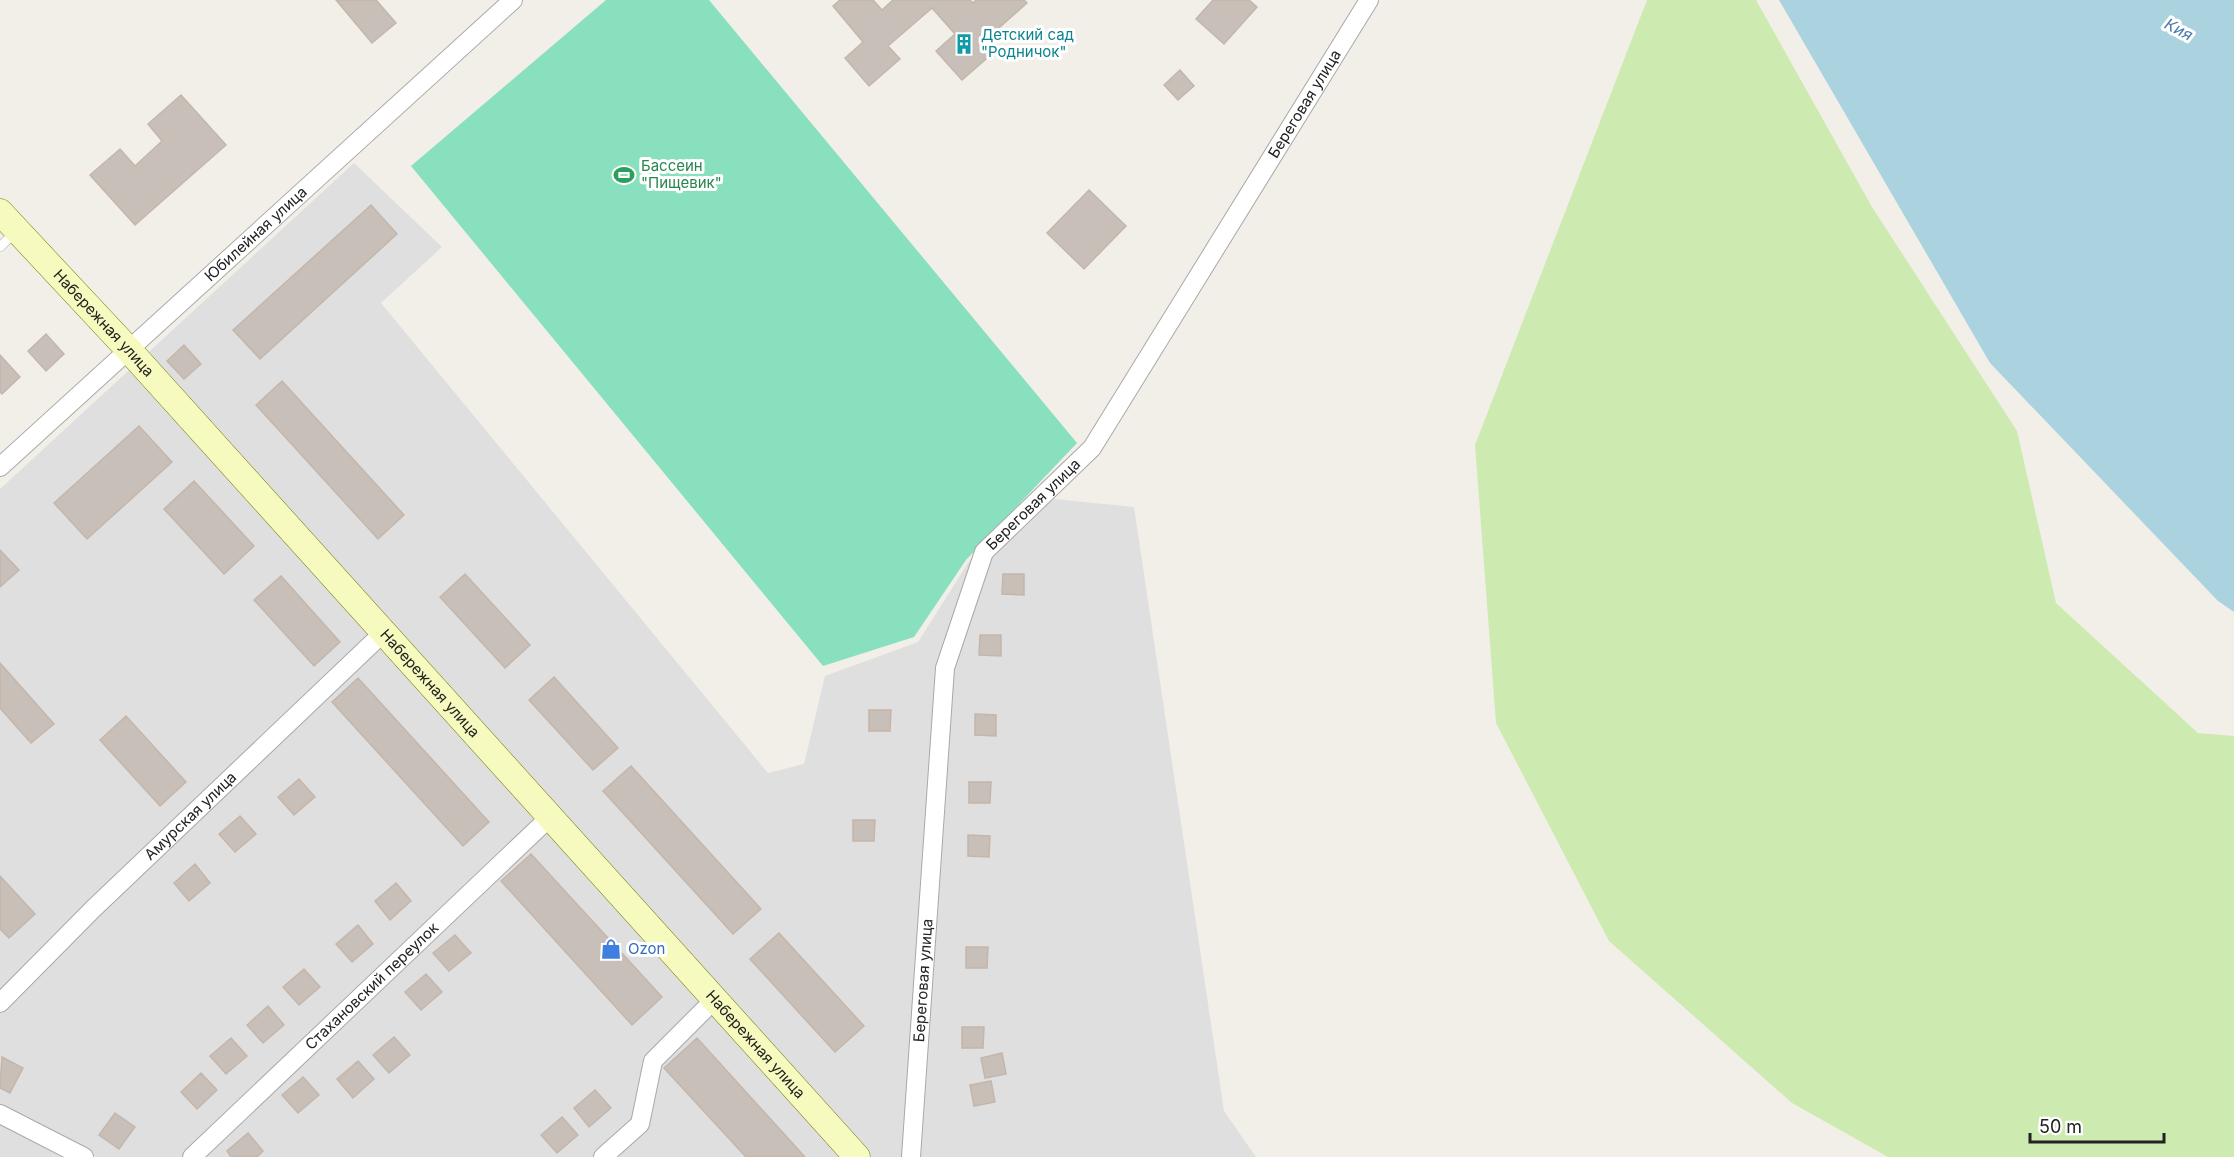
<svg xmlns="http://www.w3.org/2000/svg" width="2234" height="1157" viewBox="0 0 2234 1157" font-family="Inter,sans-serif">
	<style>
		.residential { fill: #e0dfdf }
		.grass { fill: #cdebb0 }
		.pitch { fill: #88e0be }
		.water { fill: #aad3df }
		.building { fill: #c7bfb8; stroke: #c4b6ab; stroke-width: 1.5 }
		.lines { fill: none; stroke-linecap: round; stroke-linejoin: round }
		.lane-casing { stroke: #a9a9a9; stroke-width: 10 }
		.street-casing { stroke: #a9a9a9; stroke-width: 20 }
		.secondary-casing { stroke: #707d05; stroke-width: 27 }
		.lane { stroke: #fff; stroke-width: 9 }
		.street { stroke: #fff; stroke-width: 18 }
		.secondary { stroke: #f7fabf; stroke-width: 26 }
		.labels { text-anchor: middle; stroke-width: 6; stroke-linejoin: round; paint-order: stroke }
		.culture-label { font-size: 15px; fill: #0d838f; stroke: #fff; text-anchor: start }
		.street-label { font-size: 15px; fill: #222; stroke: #fff }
		.leisure-label { font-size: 15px; fill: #27864d; stroke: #fff; text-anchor: start }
		.shop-label { font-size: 15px; fill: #366cbe; stroke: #fff; text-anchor: start }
		.water-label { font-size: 16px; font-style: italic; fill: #4a7aab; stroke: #fff }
	</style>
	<rect width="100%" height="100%" fill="#f2efe9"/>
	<!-- residential -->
	<path class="residential" d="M354,163L442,247L381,303L768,773L804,764L825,676L918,642L968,563L991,538L1054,499L1134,507L1224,1111L1256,1157H0V489Z"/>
	<!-- grass -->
	<path class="grass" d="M1647,0H1756L1872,207L2017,431L2056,603L2198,733L2234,736V1157H1888L1792,1103L1609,941L1496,723L1475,445Z"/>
	<!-- pitch -->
	<path class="pitch" d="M606,0H709L1077,443L966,560L914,637L823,666L411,166Z"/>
	<!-- water -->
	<path class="water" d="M1779,0H2234V612L2218,601L1990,363Z"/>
	<!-- building -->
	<path class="building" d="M336,0H376L396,23L372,43Z
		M840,0H873L882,10L893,0H970L973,3L976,0H1024L1027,3L983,42L993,53L962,80L936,51L955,34L932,8L888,46L900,59L869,86L845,58L863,42L833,6Z
		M1213,0H1249L1257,7L1224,44L1196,19Z
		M1180,70L1194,86L1178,100L1164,85Z
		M181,95L226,145L135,225L90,175L120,149L135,166L162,141L148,124Z
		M1089,190L1126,226L1084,269L1047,233Z
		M371,205L397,234L260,359L233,330Z
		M46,334L64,354L46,371L28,351Z
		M184,345L201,364L184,379L167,361Z
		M0,355L20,377L2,394L0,392Z
		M282,381L404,515L378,539L256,405Z
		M139,426L172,462L87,539L54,503Z
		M194,481L254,546L224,574L164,509Z
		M0,550L19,570L0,587Z
		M465,574L530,645L505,668L440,597Z
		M1003,574H1024V595L1002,594Z
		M281,576L340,642L314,666L254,600Z
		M980,635H1001V656L979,655Z
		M0,663L54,724L31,743L0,708Z
		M554,677L618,748L593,770L529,700Z
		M358,678L489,822L463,846L332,702Z
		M869,710H891L890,731H869Z
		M975,714L996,715V736L975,735Z
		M126,716L186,782L160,806L100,740Z
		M631,766L761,909L733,934L603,791Z
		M299,779L315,797L294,815L278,797Z
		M969,782H991L990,803H969Z
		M240,816L256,834L235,852L219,834Z
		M853,820H875L874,841H853Z
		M968,835L990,836L989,857L968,856Z
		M531,854L662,997L632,1025L501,881Z
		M195,864L210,883L189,901L174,883Z
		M0,876L35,914L9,938L0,929Z
		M396,883L411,901L390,920L375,901Z
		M358,925L373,944L352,962L336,944Z
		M779,933L864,1026L835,1052L750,959Z
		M455,935L471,953L449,971L433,953Z
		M966,947H988L987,968H966Z
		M304,969L320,987L299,1005L283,987Z
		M426,974L442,992L421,1010L405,992Z
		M268,1006L284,1025L263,1043L247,1025Z
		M962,1027H984L983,1048H962Z
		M394,1037L410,1055L389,1073L373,1055Z
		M231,1038L247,1056L226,1074L210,1056Z
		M697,1038L805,1157H746L664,1068Z
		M1002,1053L1006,1074L985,1078L981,1058Z
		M2,1057L23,1068L10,1093L0,1088Z
		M358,1061L374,1079L353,1098L337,1079Z
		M201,1073L217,1090L197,1109L181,1092Z
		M303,1077L319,1095L298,1113L282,1095Z
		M991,1081L995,1102L974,1106L970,1085Z
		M595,1090L611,1108L589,1127L574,1108Z
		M115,1113L135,1127L119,1149L99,1135Z
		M562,1117L578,1135L557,1153L541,1135Z
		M248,1133L263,1151L257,1157H231L227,1151Z"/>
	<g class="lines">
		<!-- lane casing -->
		<g class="lane-casing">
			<path id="lane" d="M0,247L15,232"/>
		</g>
		<!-- street casing -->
		<g class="street-casing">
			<g id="street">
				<path id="s1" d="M0,467L513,0"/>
				<path id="s2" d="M0,1003L93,909L384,632"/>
				<path d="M0,1114L84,1157"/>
				<path id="s3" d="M192,1157L550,817"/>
				<path d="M603,1157L640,1124L653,1061L715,999"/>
				<path id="s4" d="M911,1157L945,668L984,552L1092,448L1369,0"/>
			</g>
		</g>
		<!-- secondary casing -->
		<g class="secondary-casing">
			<g id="secondary">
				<path id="s5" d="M0,212L128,349L857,1157"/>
			</g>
		</g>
		<!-- lane -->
		<use href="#lane" class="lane"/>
		<!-- street -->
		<use href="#street" class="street"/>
		<!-- secondary -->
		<use href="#secondary" class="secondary"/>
	</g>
	<!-- icons -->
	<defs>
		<g id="building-bare" transform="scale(1.62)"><path d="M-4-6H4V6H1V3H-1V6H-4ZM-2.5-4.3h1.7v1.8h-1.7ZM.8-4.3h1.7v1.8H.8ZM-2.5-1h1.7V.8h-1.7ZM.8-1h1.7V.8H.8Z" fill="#0f9aa8" stroke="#fff" stroke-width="2.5" paint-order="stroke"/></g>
		<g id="stadium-bare" transform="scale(1.62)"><path d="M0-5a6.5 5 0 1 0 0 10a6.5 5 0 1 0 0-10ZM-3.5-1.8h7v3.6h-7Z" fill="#2e9e5b" stroke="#fff" stroke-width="2.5" paint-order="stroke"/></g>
		<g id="shop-bare" transform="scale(1.62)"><path d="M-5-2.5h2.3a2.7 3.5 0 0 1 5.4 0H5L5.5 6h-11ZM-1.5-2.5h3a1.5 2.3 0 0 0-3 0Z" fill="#3f7fe0" stroke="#fff" stroke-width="2.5" paint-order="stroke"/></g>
	</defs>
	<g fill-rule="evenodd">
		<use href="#building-bare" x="964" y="44"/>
		<use href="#stadium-bare" x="624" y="175"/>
		<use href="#shop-bare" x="611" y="949"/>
	</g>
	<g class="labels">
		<!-- culture labels -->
		<g class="culture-label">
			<text x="981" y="40">Детский сад<tspan x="981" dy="17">"Родничок"</tspan></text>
		</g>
		<!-- street labels -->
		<g class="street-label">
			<text dy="5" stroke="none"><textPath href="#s4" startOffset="1167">Береговая улица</textPath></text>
			<text dy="5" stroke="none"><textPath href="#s1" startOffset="346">Юбилейная улица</textPath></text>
			<text dy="5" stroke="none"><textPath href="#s5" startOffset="152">Набережная улица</textPath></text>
			<text dy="5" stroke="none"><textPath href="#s4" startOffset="681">Береговая улица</textPath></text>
			<text dy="5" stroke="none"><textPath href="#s5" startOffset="638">Набережная улица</textPath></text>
			<text dy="5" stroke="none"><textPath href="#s2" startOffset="267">Амурская улица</textPath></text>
			<text dy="5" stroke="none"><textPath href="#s4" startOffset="177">Береговая улица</textPath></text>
			<text dy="5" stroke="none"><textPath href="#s3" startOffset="248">Стахановский переулок</textPath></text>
			<text dy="5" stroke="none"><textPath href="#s5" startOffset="1124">Набережная улица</textPath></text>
		</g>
		<!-- leisure labels -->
		<g class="leisure-label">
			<text x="641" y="171">Бассеин<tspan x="641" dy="17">"Пищевик"</tspan></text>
		</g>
		<!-- shop labels -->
		<g class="shop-label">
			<text x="628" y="954">Ozon</text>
		</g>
		<!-- water labels -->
		<g class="water-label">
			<text transform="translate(2179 29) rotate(28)" y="6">Кия</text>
		</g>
	</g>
	<!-- scale -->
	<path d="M2030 1133v9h134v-9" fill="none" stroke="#222222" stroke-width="3"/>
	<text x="2039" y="1133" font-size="18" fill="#222222" stroke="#ffffff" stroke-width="4.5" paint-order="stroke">50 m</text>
</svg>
